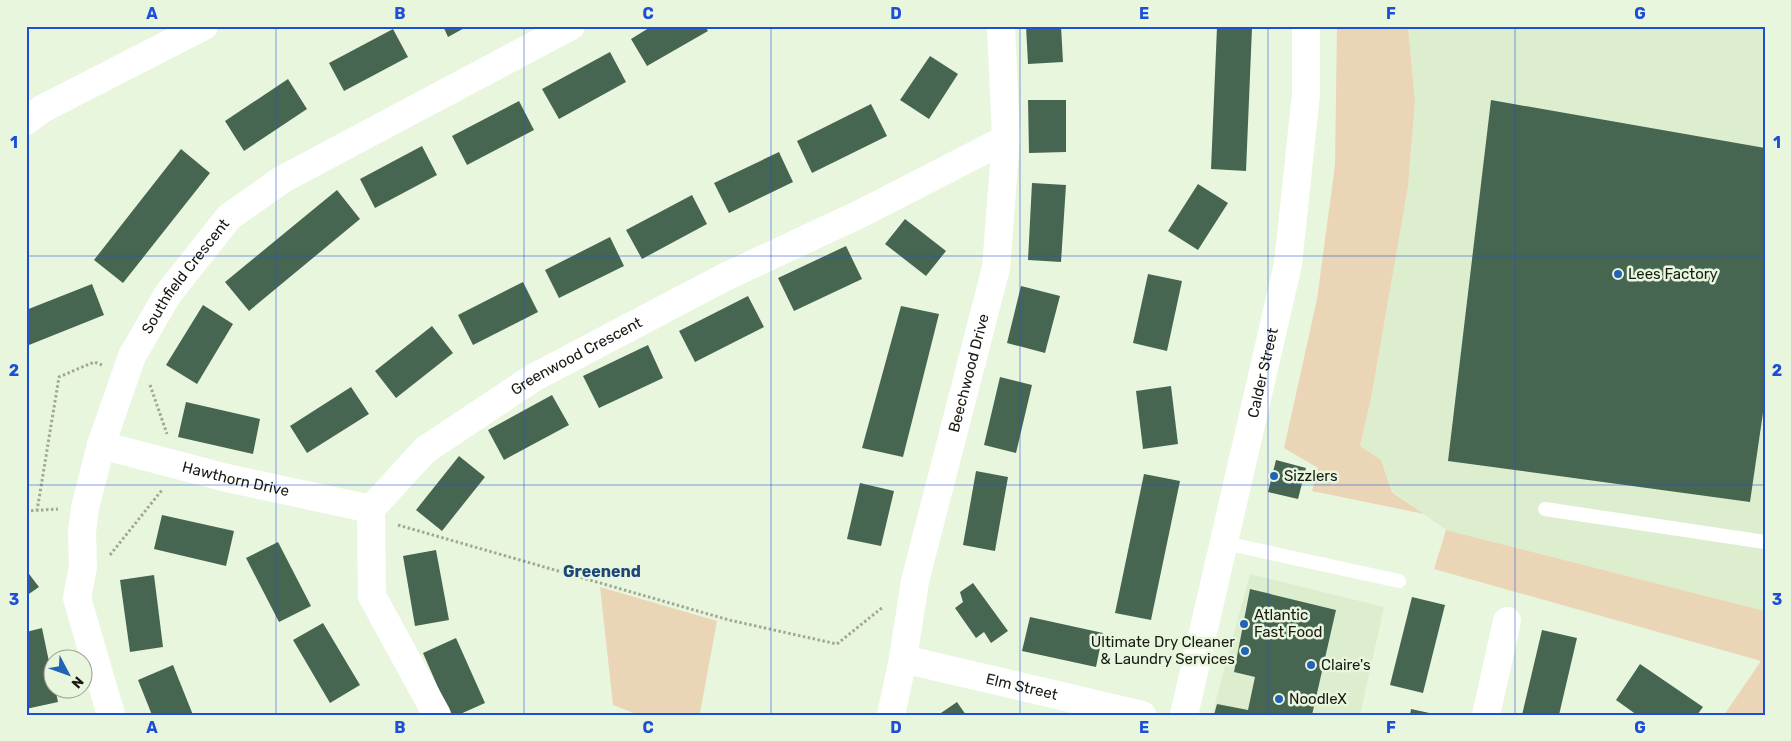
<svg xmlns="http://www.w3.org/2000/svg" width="1791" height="741" viewBox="0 0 1791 741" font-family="Rubik,sans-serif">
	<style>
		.built { fill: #ddeecf }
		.green { fill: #ead6b7 }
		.building { fill: #476652 }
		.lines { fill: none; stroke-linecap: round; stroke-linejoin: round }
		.path { stroke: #a0a997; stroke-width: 3; stroke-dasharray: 2.5 2.5; stroke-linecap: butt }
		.lane { stroke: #fff; stroke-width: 14 }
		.street { stroke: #fff; stroke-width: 28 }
		.secondary { stroke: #fff; stroke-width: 28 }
		.grid { fill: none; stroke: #1d4ed8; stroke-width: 1; stroke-opacity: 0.55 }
		.poi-dot { fill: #2363b5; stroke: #e9f6de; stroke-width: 2 }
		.labels { text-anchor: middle; stroke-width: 5; stroke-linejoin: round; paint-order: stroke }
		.poi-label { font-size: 15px; fill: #171b13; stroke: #e9f6de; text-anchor: start }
		.street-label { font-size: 15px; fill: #171b13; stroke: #e9f6de }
		.neighbourhood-label { font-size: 16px; font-weight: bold; fill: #1d4579; stroke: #e9f6de }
		.neatline { fill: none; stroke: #1d4ed8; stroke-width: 2 }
		.grid-label { font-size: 16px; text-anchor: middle; font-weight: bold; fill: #1d4ed8 }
	</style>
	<rect width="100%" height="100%" fill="#e9f6de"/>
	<!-- built -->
	<path class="built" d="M1408,26H1765V611L1446,530L1392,491L1381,460L1360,446L1371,399L1408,187L1415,101Z
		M1250,574L1384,607L1360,715H1212Z"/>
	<!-- green -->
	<path class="green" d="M1337,26H1408L1415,101L1408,187L1371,399L1360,446L1381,460L1392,492L1424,514L1312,491L1318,468L1284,448L1317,299L1335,165Z
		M1446,530L1765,611V715H1724L1761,661L1434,569Z
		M600,587L717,621L700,713L694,715H639L613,705Z"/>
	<!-- building -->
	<path class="building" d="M443,26H468L448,37Z
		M652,26H705L708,31L647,66L631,39Z
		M1026,26H1061L1063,62L1028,64Z
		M1217,27L1252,28L1246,171L1211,169Z
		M393,29L408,57L344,91L329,63Z
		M610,52L626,82L559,119L542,89Z
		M930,56L958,74L929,119L900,100Z
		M288,79L307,109L244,151L225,121Z
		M1028,100H1066V152L1029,153Z
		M1491,100L1765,148V399L1750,502L1448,461Z
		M519,101L534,130L467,165L452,136Z
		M871,104L887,136L812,173L797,141Z
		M422,146L437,175L375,208L360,179Z
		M181,149L210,173L123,283L94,260Z
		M779,152L793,182L729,213L714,183Z
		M1032,183L1066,185L1061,262L1028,260Z
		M1198,184L1228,203L1198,250L1168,231Z
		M337,190L360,219L249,311L225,282Z
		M692,195L707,224L642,259L626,230Z
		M905,219L946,251L926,276L885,244Z
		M610,237L624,266L559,298L545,270Z
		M846,246L862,279L794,311L778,278Z
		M1148,274L1182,281L1167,351L1133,343Z
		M523,282L538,312L473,345L458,315Z
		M92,284L104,315L29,345L26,339V310Z
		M1021,286L1060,296L1045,353L1007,343Z
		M748,296L764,327L695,362L679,331Z
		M203,305L233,324L197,384L166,365Z
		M901,306L939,314L903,457L862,448Z
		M432,326L453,353L396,398L375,371Z
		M648,345L663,378L599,408L583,376Z
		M1000,377L1032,385L1016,453L984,445Z
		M1171,386L1178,444L1143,449L1136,391Z
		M351,387L369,414L307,453L290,426Z
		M552,395L569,425L504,460L488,430Z
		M186,402L260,419L253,454L178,437Z
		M459,456L485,477L442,531L416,510Z
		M1276,460L1306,468L1298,499L1268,492Z
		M976,471L1008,477L995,551L963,545Z
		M1144,474L1180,481L1151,620L1115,613Z
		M860,483L894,491L881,546L847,539Z
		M162,515L234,531L226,566L154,549Z
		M278,542L311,606L279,622L246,558Z
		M436,550L449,620L415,626L403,556Z
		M26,570L39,587L26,596Z
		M154,575L163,647L130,652L120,580Z
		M973,583L1008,631L991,643L984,632L976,638L955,608L963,602L960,592Z
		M1250,589L1336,610L1312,715H1214L1217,704L1248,710L1255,677L1234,672Z
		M1412,597L1445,605L1423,693L1390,685Z
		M1030,617L1103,633L1096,667L1022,651Z
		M323,623L360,685L330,703L293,640Z
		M42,628L52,676V688H55L58,702L26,709V632Z
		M1542,630L1577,638L1559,715H1522Z
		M456,638L485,703L458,715H450L423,653Z
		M1640,664L1703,707L1697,715H1637L1616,700Z
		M173,665L193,715H152L138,680Z
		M957,702L966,715H938Z
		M1411,709L1434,714V715H1410Z"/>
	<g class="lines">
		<!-- path -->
		<path class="path" d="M150,385L167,434
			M26,511L58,509
			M37,511L59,377L94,362L102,365
			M398,525L729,620L837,644L883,607
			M110,555L162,490"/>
		<!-- lane -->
		<path class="lane" d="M1545,509L1765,542
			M1225,543L1399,581"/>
		<!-- street -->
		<g class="street">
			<path id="s1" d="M101,445L227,478L371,509"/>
			<path id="s2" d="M903,659L1142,715"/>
			<path id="s3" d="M111,715L77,598L83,567L82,532L85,508L101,445L132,356L168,294L229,217L283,179L571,26"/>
			<path id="s4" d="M437,715L372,596L371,509L425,450L533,378L725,277L862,213L1006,139"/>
			<path id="s5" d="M891,715L903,659L915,581L996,268L1006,139L1001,26"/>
			<path d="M1486,715L1507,621"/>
		</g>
		<!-- secondary -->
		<g class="secondary">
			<path d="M26,121L42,109L204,26"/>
			<path id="s6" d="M1184,715L1288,264L1306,94V26"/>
		</g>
	</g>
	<!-- grid -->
	<path class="grid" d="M276,26V715M524,26V715M771,26V715M1020,26V715M1268,26V715M1515,26V715M26,256H1765M26,485H1765"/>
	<!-- markers -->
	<g class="poi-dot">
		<circle cx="1618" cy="274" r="5"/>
		<circle cx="1274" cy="476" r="5"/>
		<circle cx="1244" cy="624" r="5"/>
		<circle cx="1245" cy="651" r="5"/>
		<circle cx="1311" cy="665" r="5"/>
		<circle cx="1279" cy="699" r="5"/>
	</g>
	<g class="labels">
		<!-- poi labels -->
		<g class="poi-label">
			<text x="1628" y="279">Lees Factory</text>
			<text x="1284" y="481">Sizzlers</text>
			<text x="1254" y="620">Atlantic<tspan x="1254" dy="17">Fast Food</tspan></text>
			<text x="1235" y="647" text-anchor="end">Ultimate Dry Cleaner<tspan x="1235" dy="17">&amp; Laundry Services</tspan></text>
			<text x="1321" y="670">Claire's</text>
			<text x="1289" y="704">NoodleX</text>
		</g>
		<!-- street labels -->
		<g class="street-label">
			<text dy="5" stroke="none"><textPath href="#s3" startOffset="468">Southfield Crescent</textPath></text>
			<text dy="5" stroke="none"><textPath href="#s4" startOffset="481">Greenwood Crescent</textPath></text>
			<text dy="5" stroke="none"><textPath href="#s5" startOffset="351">Beechwood Drive</textPath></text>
			<text dy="5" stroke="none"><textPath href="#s6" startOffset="351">Calder Street</textPath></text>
			<text dy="5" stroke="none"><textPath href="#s1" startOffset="139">Hawthorn Drive</textPath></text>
			<text dy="5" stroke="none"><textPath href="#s2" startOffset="122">Elm Street</textPath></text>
		</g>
		<!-- neighbourhood labels -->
		<g class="neighbourhood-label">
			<text x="602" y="577">Greenend</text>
		</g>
	</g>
	<!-- border -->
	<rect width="1791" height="741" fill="none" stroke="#e9f6de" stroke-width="55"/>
	<!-- north arrow -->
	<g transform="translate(68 674) rotate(131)"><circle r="24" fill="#e9f6de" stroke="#959e8d"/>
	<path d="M0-4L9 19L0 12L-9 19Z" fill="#2363b5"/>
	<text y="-8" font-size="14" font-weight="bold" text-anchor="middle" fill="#171b13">N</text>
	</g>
	<rect x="28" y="28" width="1736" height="686" class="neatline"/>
	<g class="grid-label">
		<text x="152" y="19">A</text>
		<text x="400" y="19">B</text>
		<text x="648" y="19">C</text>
		<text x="896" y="19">D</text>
		<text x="1144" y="19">E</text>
		<text x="1391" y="19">F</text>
		<text x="1640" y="19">G</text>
		<text x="14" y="148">1</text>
		<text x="1777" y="148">1</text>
		<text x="14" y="376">2</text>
		<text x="1777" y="376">2</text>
		<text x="14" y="605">3</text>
		<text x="1777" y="605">3</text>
		<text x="152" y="733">A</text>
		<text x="400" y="733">B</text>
		<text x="648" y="733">C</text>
		<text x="896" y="733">D</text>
		<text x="1144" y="733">E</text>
		<text x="1391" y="733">F</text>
		<text x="1640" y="733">G</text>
	</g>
</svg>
